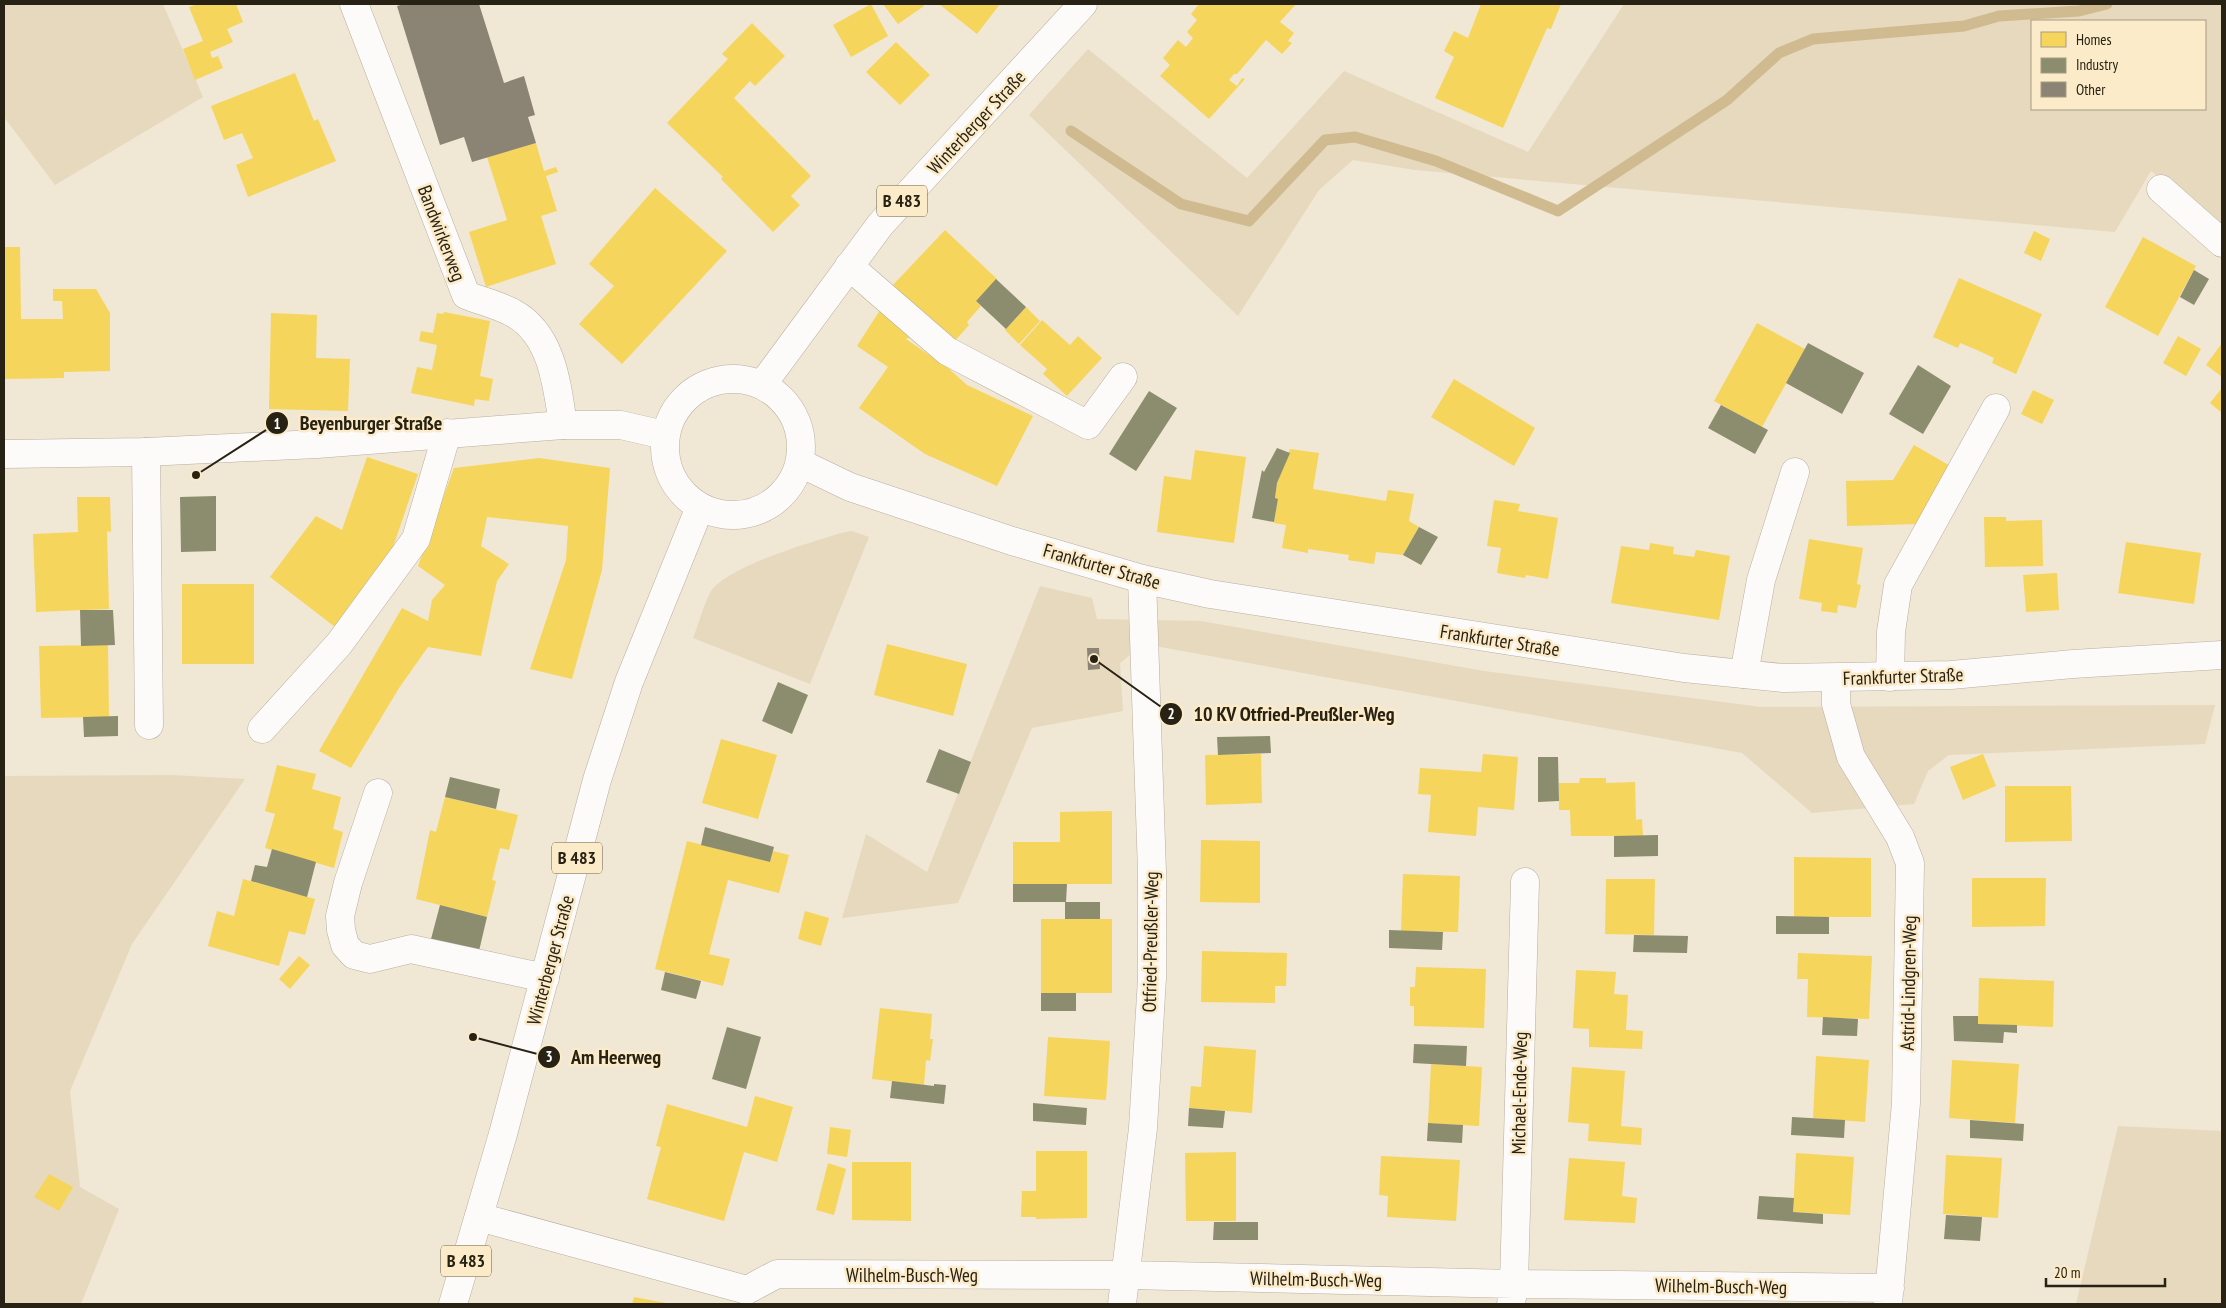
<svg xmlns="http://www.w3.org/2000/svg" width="2226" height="1308" viewBox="0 0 2226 1308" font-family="'PT Sans Narrow',sans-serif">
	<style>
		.green { fill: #e7d9be; fill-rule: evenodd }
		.homes { fill: #f6d55c }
		.industry { fill: #8c8c6e }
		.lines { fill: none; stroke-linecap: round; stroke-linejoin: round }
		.stream { stroke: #d0ba90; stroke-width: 11 }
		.building { fill: #8b8374 }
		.minor-casing { stroke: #b6afa1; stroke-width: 29 }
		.major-casing { stroke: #b6afa1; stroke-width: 29 }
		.minor { stroke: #fdfbf9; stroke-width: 28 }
		.major { stroke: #fdfbf9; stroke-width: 28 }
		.labels { text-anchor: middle; stroke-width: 5; stroke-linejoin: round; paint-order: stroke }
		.shield { fill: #fcebc9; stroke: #685e4b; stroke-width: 1 }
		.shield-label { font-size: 18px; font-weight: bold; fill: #282215 }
		.street-label { font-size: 19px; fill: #282215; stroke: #fcebc9 }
		.leader { fill: none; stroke: #282215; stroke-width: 2 }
		.callout-dot { fill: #282215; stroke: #fcebc9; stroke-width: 2 }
		.mark-label { font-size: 15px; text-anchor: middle; font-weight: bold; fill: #fff }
		.callout-label { font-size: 20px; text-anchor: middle; font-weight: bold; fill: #282215; stroke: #fcebc9; stroke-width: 5; stroke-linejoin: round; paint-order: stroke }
	</style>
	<rect width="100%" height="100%" fill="#f0e7d5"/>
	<!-- green -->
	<path class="green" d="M4,4H163L203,97L55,185L4,117Z
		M1624,4H2222V230L2151,171L2115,232L1415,170L1353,160L1319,190L1238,316L1029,115L1088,49L1247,178L1344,71L1528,152ZM2032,21H2205V109H2032Z
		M852,531L869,537L810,684L693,638C698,626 705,601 711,591C730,565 810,543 841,533Z
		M1040,586L1092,598L1097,619L1201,621L1484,671L1761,707L2215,705L2205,744L1949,755L1928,771L1914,804L1812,813L1742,753L1144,644L1120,663L1123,711L1032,728L958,903L842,918L866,834L927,872Z
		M172,775L245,779L132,944L70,1091L80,1187L119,1209L81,1304H4V776Z
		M2118,1126L2222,1131V1304H2076Z"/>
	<!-- homes -->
	<path class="homes" d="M198,4H236L243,22L227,29L233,42L210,52L212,58L218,56L223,68L195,80L183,49L203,41L189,7Z
		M871,4L888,36L851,57L833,25Z
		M883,4H922L924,6L898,24Z
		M939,4H1000L977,34Z
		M1199,4H1296L1280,22L1294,33L1288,41L1292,43L1282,54L1266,40L1237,74H1234L1229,80L1237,86L1242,78L1245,79L1209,119L1160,76L1170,65L1163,58L1178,40L1186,47L1193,38L1187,32L1197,20L1191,14Z
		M1481,4H1561L1551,29L1547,28L1503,128L1435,98L1454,57L1444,51L1454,31L1468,38Z
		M752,23L785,56L755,86L750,81L734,98L811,176L791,196L800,205L773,232L721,179L723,177L667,123L728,59L722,54Z
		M896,42L930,75L900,105L866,72Z
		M295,73L314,121L318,119L336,161L248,197L236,165L253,158L242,133L224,140L211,106Z
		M536,143L544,171L556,167L558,172L546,176L557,211L541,216L556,264L486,287L469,232L507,220L487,157Z
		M655,188L727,251L622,364L579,324L614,286L589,264Z
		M945,230L997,279L976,301L981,306L967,322L969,325L953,343L893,285Z
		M2034,231L2050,239L2041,261L2024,253Z
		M2143,237L2196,266L2158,336L2105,307Z
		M4,247H20L21,319H63L62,301H53V289H96L110,313V371L64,372V378L4,379Z
		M1959,278L2042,314L2016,374L1992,363L1994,358L1977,350L1960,343L1958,348L1933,337Z
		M882,307L914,335L906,339L948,368L967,385L1033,416L997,486L925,454L859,408L888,367L857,346Z
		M1026,307L1040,321L1019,344L1005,330Z
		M444,312L490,321L480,376L493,379L489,401L475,399L474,406L411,393L417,367L432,370L437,345L419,341L421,331L433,333L437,313L443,314Z
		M271,313L317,315L316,358L350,359L348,411L269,409Z
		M1042,320L1070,345L1078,336L1102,358L1067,396L1043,374L1047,369L1020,345Z
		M1757,323L1805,349L1762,427L1714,401Z
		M2178,336L2201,349L2186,376L2163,363Z
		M2222,343V375L2221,376L2206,365Z
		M1454,379L1535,428L1514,466L1431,417Z
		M2222,388V413L2210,403Z
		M2033,390L2054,400L2042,424L2021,414Z
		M1914,445L1952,467L1919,524L1847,526L1846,481L1893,480Z
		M1290,449L1319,453L1313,489L1386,501L1388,490L1414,494L1409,521L1419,527L1403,555L1376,552L1374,564L1348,560L1349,555L1329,552L1308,549V553L1282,548L1286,525L1274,523L1278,499L1275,498L1277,483Z
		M1195,450L1246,457L1234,543L1157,532L1164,476L1191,480Z
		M367,457L418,474L393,547L339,630L270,577L316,516L342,530Z
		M539,458L610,468L602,570L572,679L530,669L566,560L568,526L487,517L481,546L509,564L497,581L481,656L428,647L399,688L351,768L319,751L402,608L428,621L432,600L445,585L418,566L454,468Z
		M77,497H110L111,532L107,531L109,609L36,612L33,534L78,532Z
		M1494,500L1520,504L1518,511L1558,518L1548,579L1526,575L1525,578L1497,573L1501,548L1487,546Z
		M1984,517H2006V521L2042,520L2043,566L1985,567Z
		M1809,539L1863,548L1857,584L1861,585L1856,608L1838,605L1837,613L1821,611L1822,603L1799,599Z
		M2126,542L2201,553L2194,604L2118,593Z
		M1650,543L1674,547L1673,554L1694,557L1696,550L1730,556L1719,620L1611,603L1621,546L1649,550Z
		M2057,573L2059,610L2026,612L2023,575Z
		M182,584H254V664H182Z
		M887,644L967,664L953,716L874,695Z
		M108,645L109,717L41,718L39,646Z
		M721,739L777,755L758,819L702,803Z
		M1261,754L1262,803L1206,805L1205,755Z
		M1483,754L1518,757L1514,810L1478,807L1476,836L1428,832L1431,795L1418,794L1420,768L1481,772Z
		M1983,754L1996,786L1963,800L1950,767Z
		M277,765L316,774L312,789L341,797L333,829L343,832L334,868L265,848L275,814L265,811Z
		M1580,778H1606V783L1635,782L1636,820L1642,819L1643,836H1571L1570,810H1559V783H1579Z
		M2005,786H2071L2072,841L2005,842Z
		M445,797L518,815L509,850L500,848L492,880L496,881L487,917L416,899L430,830L436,832Z
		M1112,811V884H1013V842H1060V812Z
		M1201,840L1260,841V903L1200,902Z
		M687,841L770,862L773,851L789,855L779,893L728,880L709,954L730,959L723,986L655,969Z
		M1794,857L1871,858V917H1794Z
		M1403,874L1460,876L1458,932L1401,931Z
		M1972,878H2046L2045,926L1972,927Z
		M243,879L315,899L305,935L289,931L279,966L208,946L217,911L234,916Z
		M1606,879H1655L1654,935L1605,934Z
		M805,911L829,918L821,946L798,939Z
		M1041,919H1112V993H1041Z
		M1202,951L1287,953L1286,986H1275V1003L1201,1002Z
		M1798,953L1872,956L1869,1019L1807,1017L1808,979H1797Z
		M299,956L310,965L290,989L279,979Z
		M1416,967L1486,969L1484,1028L1414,1026V1006H1410V987H1415Z
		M1576,970L1616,972L1614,994L1628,995L1626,1030L1643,1031L1642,1049L1589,1047V1029L1573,1028Z
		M1979,978L2054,981L2053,1027L1978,1024Z
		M880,1008L932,1014L930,1039H933L930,1061L926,1060L924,1085L872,1079Z
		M1048,1037L1110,1041L1106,1100L1044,1096Z
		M1204,1046L1256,1050L1252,1113L1189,1108L1191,1086L1201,1087Z
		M1816,1056L1869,1060L1865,1122L1813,1118Z
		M1952,1060L2019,1064L2015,1123L1949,1118Z
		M1431,1064L1482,1067L1479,1126L1428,1123Z
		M1572,1067L1625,1071L1621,1126L1642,1128L1641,1145L1588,1141L1589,1124L1568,1122Z
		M755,1096L793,1107L777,1162L744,1152L724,1221L647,1199L661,1147L656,1146L667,1104L747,1127Z
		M830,1127L851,1130L847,1157L827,1154Z
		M1036,1151H1087V1218L1036,1219V1217H1021L1022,1191H1036Z
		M1236,1152V1221H1186L1185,1153Z
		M1796,1153L1854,1157L1850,1215L1793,1212Z
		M1946,1155L2002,1158L1998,1218L1943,1214Z
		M1381,1156L1460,1160L1456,1221L1387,1217L1388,1196L1379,1195Z
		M1569,1158L1625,1162L1622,1196L1637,1198L1635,1223L1564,1220Z
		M852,1162H911V1221L852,1220Z
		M828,1163L846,1169L834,1215L816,1210Z
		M49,1174L73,1187L59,1211L34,1197Z
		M634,1297L666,1303V1304H632Z"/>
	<!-- industry -->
	<path class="industry" d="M2194,270L2209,279L2194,305L2180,297Z
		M996,279L1026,307L1006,329L976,301Z
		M1808,343L1864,373L1842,414L1786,383Z
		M1918,365L1951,386L1923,434L1889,414Z
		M1149,391L1177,408L1136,471L1109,454Z
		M1721,405L1768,430L1755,454L1708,428Z
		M1277,448L1290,453L1277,483L1275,498L1278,499L1274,522L1252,518L1262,470L1264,472Z
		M216,496V551L181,552L180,497Z
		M1419,527L1438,537L1421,565L1403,555Z
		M80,610H113L115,645L81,646Z
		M778,682L808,695L792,734L762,721Z
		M118,716V736L84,737L83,717Z
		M1270,736L1271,753L1218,755L1217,737Z
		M939,749L971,762L959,794L926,782Z
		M1538,757H1558L1559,801L1538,802Z
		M450,777L500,789L496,809L445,797Z
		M705,827L774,847L770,862L701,845Z
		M1658,835V856L1614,857V836Z
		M272,849L316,862L307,897L251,881L255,865L267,867Z
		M1013,884H1067L1066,902H1100V919H1065V902H1013Z
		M440,905L487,917L479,951L431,939Z
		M1776,916L1829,917V934H1776Z
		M1389,930L1443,932L1442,950L1389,948Z
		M1634,935L1688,936L1687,953L1633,952Z
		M665,972L701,981L696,999L661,990Z
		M1041,993H1076V1011H1041Z
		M1953,1016H1978V1024L2017,1025V1033L2004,1032L2003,1043L1954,1041Z
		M1823,1017L1858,1019L1857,1036L1822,1035Z
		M727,1027L761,1037L746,1089L712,1079Z
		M1414,1044L1467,1046L1466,1066L1413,1063Z
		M892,1081L934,1086V1084L946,1085L944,1104L890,1098Z
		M1033,1103L1087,1108L1086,1125L1033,1121Z
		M1189,1108L1225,1111L1223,1128L1188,1126Z
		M1792,1117L1845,1120L1844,1138L1791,1135Z
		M1970,1120L2024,1124L2023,1141L1970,1138Z
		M1428,1123L1463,1125L1462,1143L1427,1141Z
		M1759,1196L1794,1198L1793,1212L1823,1214V1224L1757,1219Z
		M1946,1215L1982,1217L1980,1241L1944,1239Z
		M1214,1222H1258V1240H1213Z"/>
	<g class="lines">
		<!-- stream -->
		<path class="stream" d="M1071,131L1181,204L1249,221L1325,140L1355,137L1436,161L1558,211L1727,100L1779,53L1813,39L1964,26L1999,16L2079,11L2107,4"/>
	</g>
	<!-- building -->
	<path class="building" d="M404,4H479L504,83L524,76L535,115L528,117L536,143L472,162L464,137L440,145L397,6Z
		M1087,648H1099L1100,669L1088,670Z"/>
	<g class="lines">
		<!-- minor casing -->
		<g class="minor-casing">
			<path id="minor" d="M354,4L466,295C481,301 499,305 513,313C552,334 557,384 563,425
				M2161,189L2222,243
				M849,266L947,351L1088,425L1123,377
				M146,452L149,725
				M1744,674L1761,580L1795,472
				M1890,677L1891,632L1898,585L1996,408
				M1836,678V704L1851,757L1900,837L1910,863L1906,1103L1888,1304
				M262,729L339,644L416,539L447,433
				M378,793L348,883L340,916L341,930L345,945L354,955L370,959L411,949L545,978
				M479,1217L747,1290
				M747,1290L777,1274L1127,1275L1514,1284L1890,1288
				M1122,1304L1143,1128L1152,978V872L1142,579
				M1511,1304L1514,1284L1525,882"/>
		</g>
		<!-- major casing -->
		<g class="major-casing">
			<path id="major" d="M665 447a68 68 0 1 1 136 0a68 68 0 1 1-136 0Z
				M762,385L880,225L1083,4
				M4,454L146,452L317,444L563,425H621L664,435
				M800,463L850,487L1012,541L1142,579L1210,594L1684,668L1783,678L1951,675L2073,664L2222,655
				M453,1304L503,1134L597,780L629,682L700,507"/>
		</g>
		<!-- minor -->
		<use href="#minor" class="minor"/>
		<!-- major -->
		<use href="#major" class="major"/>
	</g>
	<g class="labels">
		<!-- shield labels -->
		<g class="shield">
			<rect x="877" y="185.5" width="50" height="31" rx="4"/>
			<rect x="552" y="842.5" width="50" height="31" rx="4"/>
			<rect x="441" y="1245.5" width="50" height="31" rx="4"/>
		</g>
		<g class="shield-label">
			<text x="902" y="207">B 483</text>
			<text x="577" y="864">B 483</text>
			<text x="466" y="1267">B 483</text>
		</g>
		<!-- street labels -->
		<g class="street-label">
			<text transform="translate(976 122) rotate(-47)" y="7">Winterberger Straße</text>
			<text transform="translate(442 233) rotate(69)" y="7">Bandwirkerweg</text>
			<text transform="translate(1102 566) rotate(16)" y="7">Frankfurter Straße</text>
			<text transform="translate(1500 640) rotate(9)" y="7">Frankfurter Straße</text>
			<text transform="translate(1903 676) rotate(-2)" y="7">Frankfurter Straße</text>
			<text transform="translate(1150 942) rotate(-89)" y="7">Otfried-Preußler-Weg</text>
			<text transform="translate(550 960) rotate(-75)" y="7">Winterberger Straße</text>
			<text transform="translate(1908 983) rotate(-89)" y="7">Astrid-Lindgren-Weg</text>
			<text transform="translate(1519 1093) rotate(-89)" y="7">Michael-Ende-Weg</text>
			<text x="912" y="1282">Wilhelm-Busch-Weg</text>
			<text transform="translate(1316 1279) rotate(1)" y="7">Wilhelm-Busch-Weg</text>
			<text transform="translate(1721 1286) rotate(1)" y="7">Wilhelm-Busch-Weg</text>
		</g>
	</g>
	<!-- callouts -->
	<path class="leader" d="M196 475L277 423M1094 659L1171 714M473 1037L549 1057"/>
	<g class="callout-dot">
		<circle cx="196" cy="475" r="5"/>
		<circle cx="1094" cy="659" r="5"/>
		<circle cx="473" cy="1037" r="5"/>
		<circle cx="277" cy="423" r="12"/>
		<circle cx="1171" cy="714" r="12"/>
		<circle cx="549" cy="1057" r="12"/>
	</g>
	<g class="mark-label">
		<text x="277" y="429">1</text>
		<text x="1171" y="719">2</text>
		<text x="549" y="1062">3</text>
	</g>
	<g class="callout-label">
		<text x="371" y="430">Beyenburger Straße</text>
		<text x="1294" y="721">10 KV Otfried-Preußler-Weg</text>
		<text x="616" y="1064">Am Heerweg</text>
	</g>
	<!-- border -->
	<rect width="2226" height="1308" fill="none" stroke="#282215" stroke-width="10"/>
	<!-- legend -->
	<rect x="2031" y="20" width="175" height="90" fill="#fcebc9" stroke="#a79b81"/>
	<rect x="2041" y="32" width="25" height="15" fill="#f6d55c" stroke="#a79b81"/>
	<text x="2076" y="45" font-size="15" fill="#282215">Homes</text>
	<rect x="2041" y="58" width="25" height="15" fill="#8c8c6e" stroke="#a79b81"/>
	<text x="2076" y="70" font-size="15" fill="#282215">Industry</text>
	<rect x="2041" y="82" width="25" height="15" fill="#8b8374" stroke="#a79b81"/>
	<text x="2076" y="95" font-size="15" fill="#282215">Other</text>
	<!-- scale -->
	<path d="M2046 1278v8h119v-8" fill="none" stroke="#282215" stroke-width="2.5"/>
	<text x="2054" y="1278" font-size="15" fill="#282215" stroke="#fcebc9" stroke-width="4" paint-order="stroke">20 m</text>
</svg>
